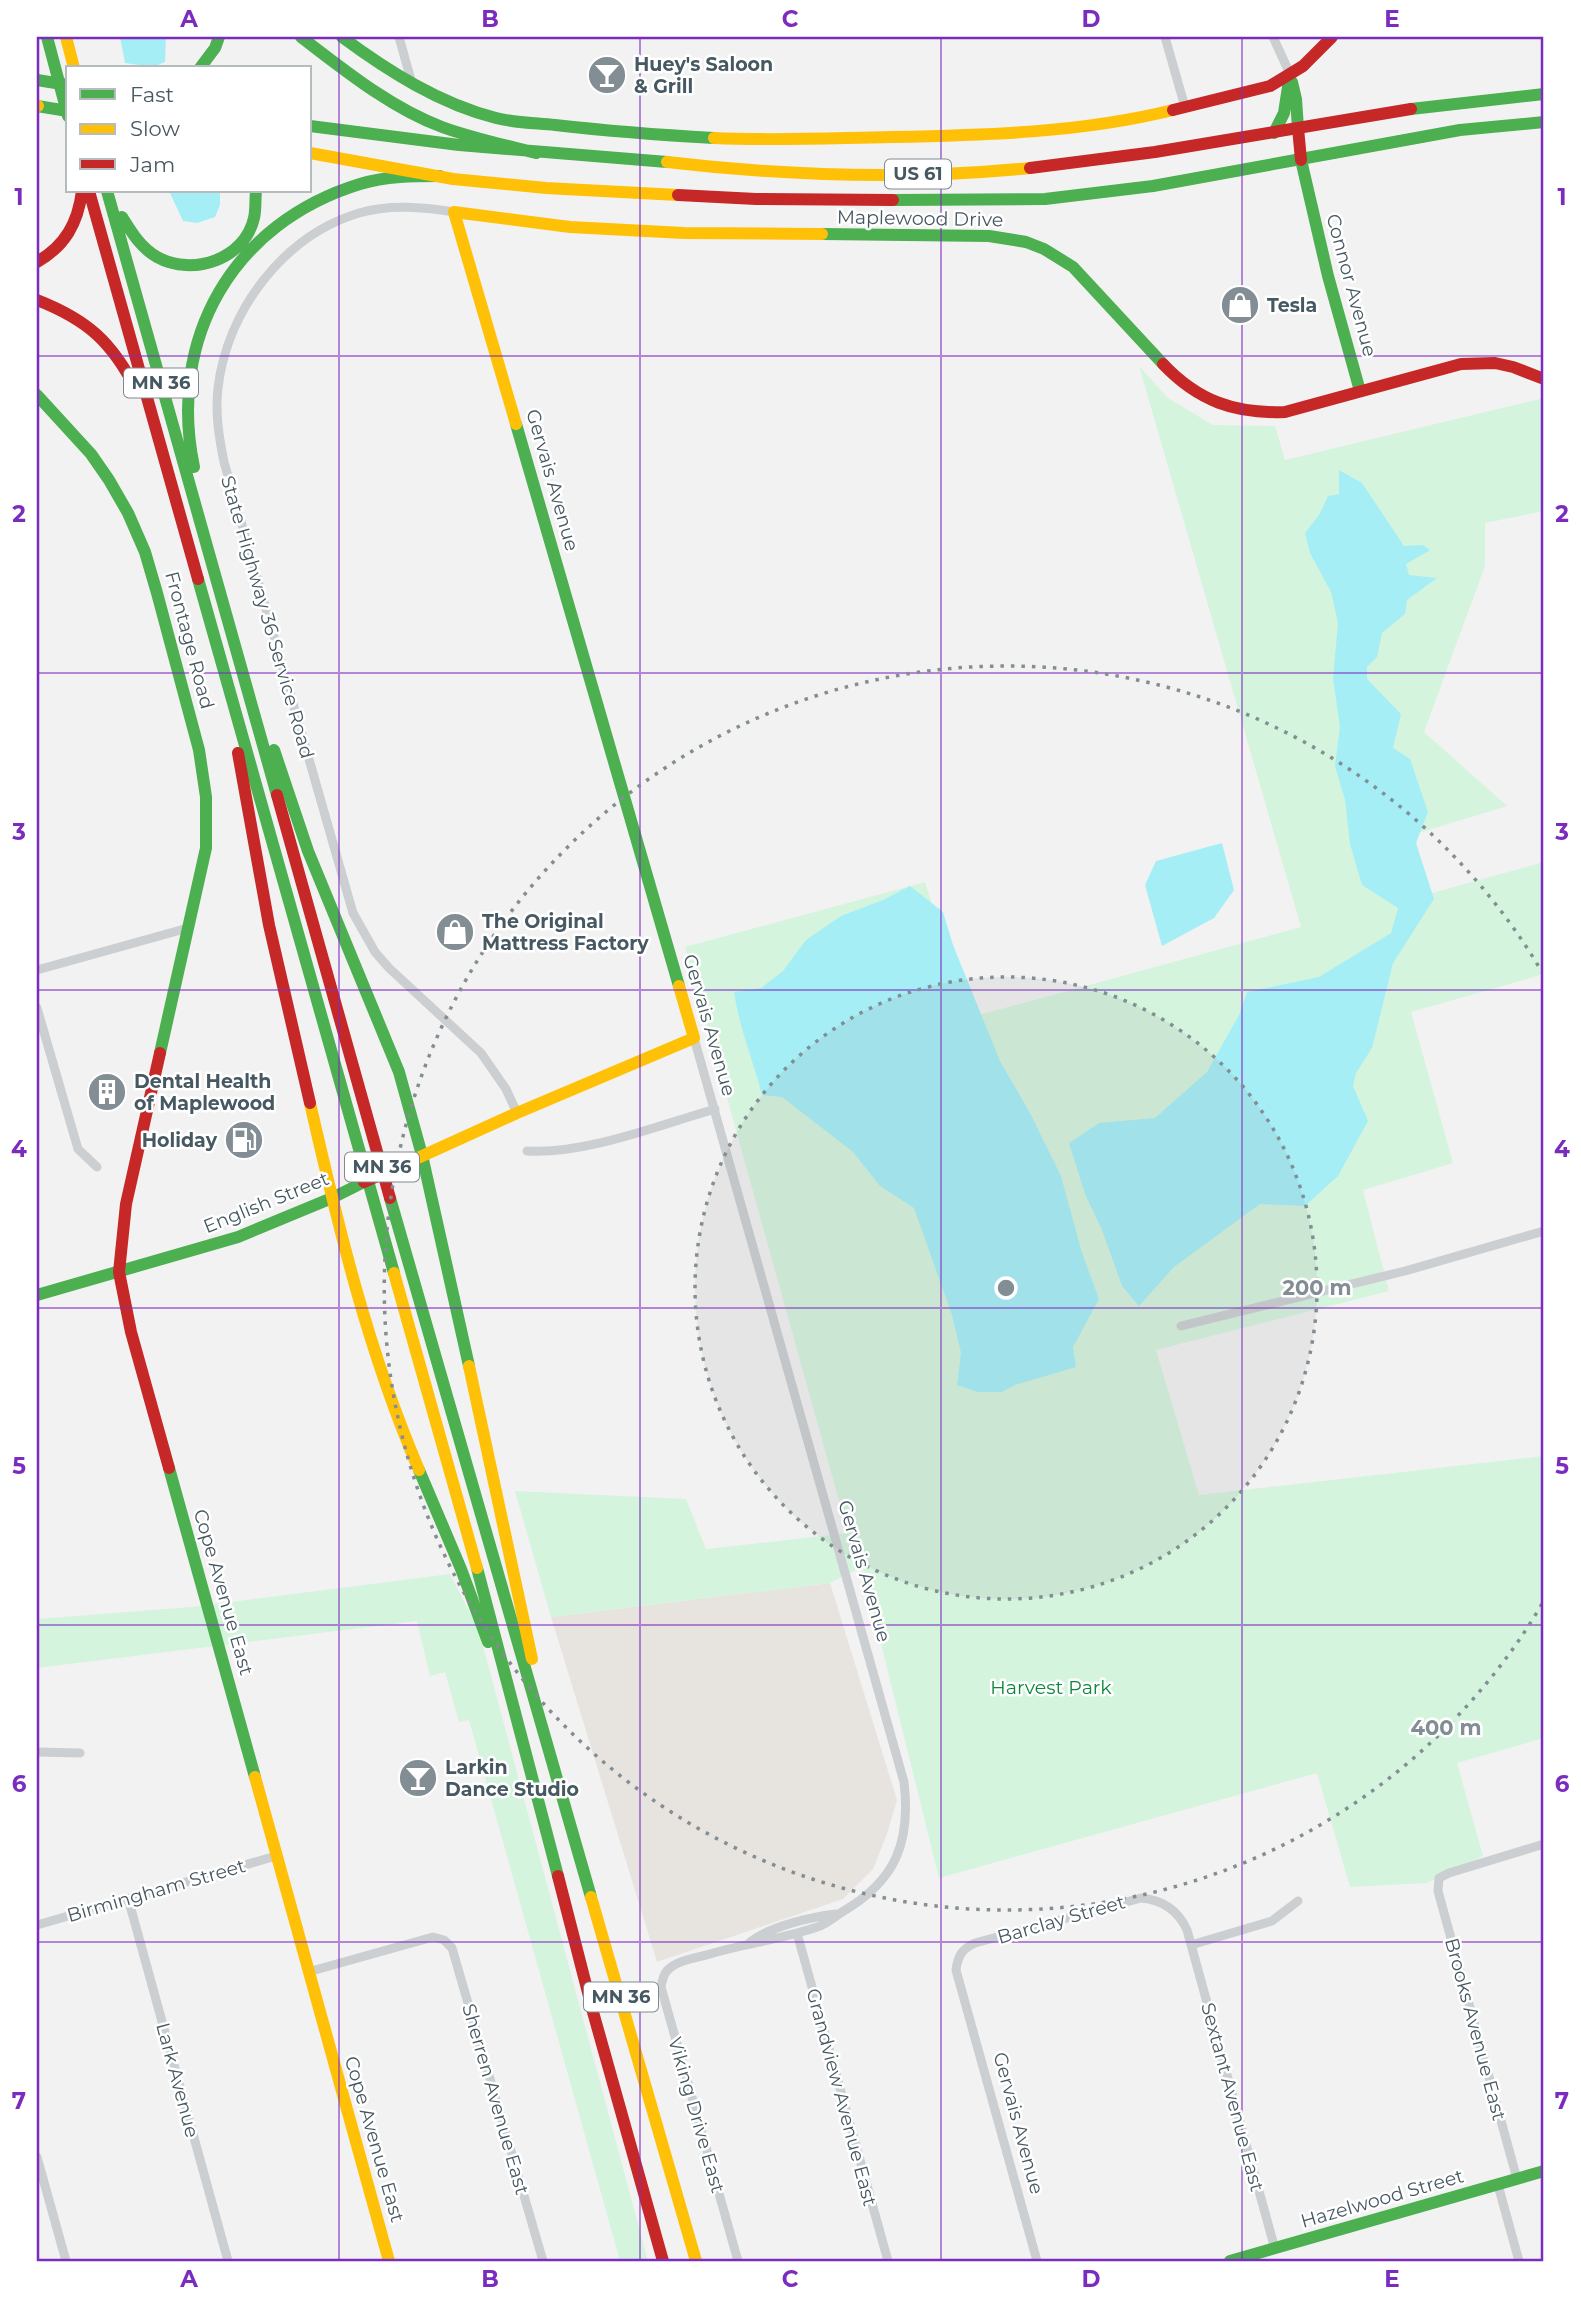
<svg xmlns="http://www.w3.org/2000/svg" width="1581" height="2298" viewBox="0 0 1581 2298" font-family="Montserrat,sans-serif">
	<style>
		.commercial { fill: #e7e4e0 }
		.green { fill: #d5f4dd }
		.water { fill: #a5eef6 }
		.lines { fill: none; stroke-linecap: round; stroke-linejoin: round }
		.street { stroke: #cbcfd1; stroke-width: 9 }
		.fast { stroke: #4caf50; stroke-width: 12 }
		.slow { stroke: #ffc107; stroke-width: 12 }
		.jam { stroke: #c62828; stroke-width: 12 }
		.fast-bridge { stroke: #4caf50; stroke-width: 12 }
		.jam-bridge { stroke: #c62828; stroke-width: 12 }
		.grid { fill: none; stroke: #7b2cbf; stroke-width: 2; stroke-opacity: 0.55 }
		.ring { fill: none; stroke: #838e94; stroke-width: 3.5; stroke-dasharray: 3.5 7 }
		.labels { text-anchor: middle; stroke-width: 5; stroke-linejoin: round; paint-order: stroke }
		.shield { fill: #fff; stroke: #7e8a90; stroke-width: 2 }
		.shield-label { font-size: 18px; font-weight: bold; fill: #465861 }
		.poi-label { font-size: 19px; font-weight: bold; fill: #465861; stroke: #fff; text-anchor: start }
		.street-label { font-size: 19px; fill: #465861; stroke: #fff }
		.park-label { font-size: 19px; fill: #0c883c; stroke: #fff }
		.centre { fill: #838e94; stroke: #fff; stroke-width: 3.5 }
		.ring-label { font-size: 21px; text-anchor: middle; font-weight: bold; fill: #838e94; stroke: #fff; stroke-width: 5; stroke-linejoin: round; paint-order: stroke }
		.neatline { fill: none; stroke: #7b2cbf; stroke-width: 2.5 }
		.grid-label { font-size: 23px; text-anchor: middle; font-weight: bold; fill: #7b2cbf }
	</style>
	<rect width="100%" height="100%" fill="#f3f2f2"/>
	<!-- commercial -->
	<path class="commercial" d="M830,1583L897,1800L887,1834L873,1869L843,1899L657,1962L551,1617Z"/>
	<!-- green -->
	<path class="green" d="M1139,366L1168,398L1213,425L1275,426L1285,460L1544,398V511L1485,523V566L1424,732L1507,806L1415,834L1425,895L1544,862V974L1411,1012L1453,1163L1363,1190L1389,1291L1156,1350L1199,1495L1544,1456V1738L1457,1763L1483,1856L1427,1883L1350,1887L1317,1773L939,1878L862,1567L830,1583L551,1617L515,1491L686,1499L706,1549L848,1533L685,947L925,882L968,1018L1301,927Z
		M450,1574L479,1631L648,2261H620L469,1720L459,1722L445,1672L430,1676L417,1621L37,1668V1619L191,1607Z"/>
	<!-- water -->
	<path class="water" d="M120,37H166L165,62L153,67L125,63Z
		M169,191H220V205L215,217L197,223L183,221Z
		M1339,470L1362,483L1404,546L1423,545L1430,550L1406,564L1409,575L1437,578L1407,600L1405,614L1382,633L1377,657L1367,667V679L1401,714L1393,748L1410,759L1428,812L1416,843L1434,899L1393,963L1372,1048L1356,1073L1353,1086L1368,1121L1338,1176L1305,1206L1260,1204L1174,1267L1139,1306L1122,1286L1102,1230L1085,1194L1069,1143L1099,1123L1155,1118L1207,1072L1239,1015L1247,992L1319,977L1391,933L1398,908L1362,885L1350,844L1345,800L1335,766L1340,727L1333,678L1338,623L1331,592L1310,553L1305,533L1319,515L1328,496L1339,494Z
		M1222,843L1234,890L1214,918L1162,946L1145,885L1156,861Z
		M910,886L943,912L953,945L1000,1061L1031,1115L1061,1176L1082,1253L1099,1299L1073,1347L1076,1367L1015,1385L1002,1392H978L957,1385L961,1353L952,1315L914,1208L880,1186L853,1152L782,1097L762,1095C753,1060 739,1027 734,992L761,988L783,971L806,940L841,916L883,900Z"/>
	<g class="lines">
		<!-- street -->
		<path class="street" d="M399,37L411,80
			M1165,37L1185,107
			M1273,37L1290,74
			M454,212C423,207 390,204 359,213C283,236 227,311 218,388C215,413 219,437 224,462L353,913L375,952L389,968L481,1053L506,1089L517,1113
			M37,970L188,928
			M37,1008L78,1149L97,1167
			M694,1038L904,1782C911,1842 896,1881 842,1912C835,1917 828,1923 820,1926C784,1939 747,1943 710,1954C697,1958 675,1960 666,1972C663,1976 662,1982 661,1987L738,2261
			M527,1151C584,1155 660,1125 715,1109
			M1181,1326L1405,1271L1544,1231
			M37,1752L80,1753
			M128,1898L228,2261
			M37,1925L276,1856
			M797,1933L888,2261
			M750,1942C771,1926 811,1917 836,1914
			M1191,1945L1272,1921L1298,1901
			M308,1972L433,1937L444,1940L452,1948L543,2261
			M37,2157L66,2261
			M1517,2179L1438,1891L1439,1878L1449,1873L1544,1844
			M1498,2185L1519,2261
			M1037,2261L956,1970C958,1955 962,1949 975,1943L1141,1898C1163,1900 1178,1910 1187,1930L1275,2249"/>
		<!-- fast -->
		<path class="fast" d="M301,37C344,70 391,108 442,127C472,138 505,145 536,153
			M342,37C388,71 440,104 496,118C515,123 536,123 555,125C608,131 660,135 714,138
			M200,68L215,48L219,37
			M37,80L68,85
			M1292,82L1296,99L1298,128
			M37,106L68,111
			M1411,109L1544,94
			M310,126L459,145L667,162
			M1274,133L1284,113L1290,74
			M1301,160L1328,276L1360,391
			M107,191L277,795
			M893,200L1045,199L1153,186L1460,130L1544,122
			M122,217C132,233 141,248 157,257C193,277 245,259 254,218C256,210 255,200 256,191
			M822,234L989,236L1026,242L1044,249L1073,267L1163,364
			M37,395L91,454L109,480L128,513L145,552L157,593L199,750L206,797V848L160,1053
			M516,424L679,986
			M194,467C167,338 233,223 360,184C386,176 414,176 440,176
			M198,579L394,1273
			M274,750L308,851L399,1072L422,1155L469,1366
			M390,1198L591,1897
			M37,1295L238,1237L332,1198L364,1182
			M169,1468L255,1777
			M419,1470L461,1569L488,1642
			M477,1568L558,1876
			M1230,2261L1544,2171"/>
		<!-- slow -->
		<path class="slow" d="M66,37L74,68
			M37,106H38
			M714,138C773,141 832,138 891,137C986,135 1080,133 1173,110
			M310,153L453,179L546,188L678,195
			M667,162C787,176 909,180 1030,168
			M516,424L454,212L570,227L684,233L822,234
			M310,1103C339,1230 368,1351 419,1470
			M389,1171L517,1113L694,1038L679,986
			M394,1273L477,1568
			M469,1366L532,1659
			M255,1777L389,2261
			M591,1897L696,2261"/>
		<!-- jam -->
		<path class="jam" d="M1173,110L1270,86L1303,66L1332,37
			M1298,128L1301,160
			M1030,168L1155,152L1411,109
			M89,191L198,579
			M678,195L756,199L893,200
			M37,262C65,246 78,223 82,191
			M37,300C88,320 112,342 137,391
			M1163,364C1198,401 1235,414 1285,412L1461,364L1495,363L1513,367L1544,379
			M238,753L269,925L310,1103
			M277,795L390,1198
			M160,1053L126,1204L119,1272L131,1332L169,1468
			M558,1876L593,2012L663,2261"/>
		<!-- fast-bridge -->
		<path class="fast-bridge" d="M47,37L68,116"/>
		<!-- jam-bridge -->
		<path class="jam-bridge" d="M364,1182L389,1171"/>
	</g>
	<!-- grid -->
	<path class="grid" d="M339,37V2261M640,37V2261M941,37V2261M1242,37V2261M37,356H1544M37,673H1544M37,990H1544M37,1308H1544M37,1625H1544M37,1942H1544"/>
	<!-- distance rings -->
	<circle cx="1006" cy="1288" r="311" fill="#838e94" fill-opacity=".12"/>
	<g class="ring">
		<circle cx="1006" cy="1288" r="311"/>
		<path d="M1542 1604A622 622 0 1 1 1542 972"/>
	</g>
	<!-- icons -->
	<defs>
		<g id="bar-disc" transform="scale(2.0125)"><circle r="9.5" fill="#838e94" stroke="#fff"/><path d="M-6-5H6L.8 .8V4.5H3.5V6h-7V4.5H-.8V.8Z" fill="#fff"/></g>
		<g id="shop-disc" transform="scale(2.0125)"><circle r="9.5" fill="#838e94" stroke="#fff"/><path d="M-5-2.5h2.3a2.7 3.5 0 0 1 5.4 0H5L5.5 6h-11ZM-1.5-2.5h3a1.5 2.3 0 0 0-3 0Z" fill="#fff"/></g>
		<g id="building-disc" transform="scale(2.0125)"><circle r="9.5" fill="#838e94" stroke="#fff"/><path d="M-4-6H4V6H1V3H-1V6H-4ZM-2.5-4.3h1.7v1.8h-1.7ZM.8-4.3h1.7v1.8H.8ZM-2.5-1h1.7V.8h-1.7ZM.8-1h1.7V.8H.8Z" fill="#fff"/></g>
		<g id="fuel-disc" transform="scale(2.0125)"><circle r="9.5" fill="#838e94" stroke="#fff"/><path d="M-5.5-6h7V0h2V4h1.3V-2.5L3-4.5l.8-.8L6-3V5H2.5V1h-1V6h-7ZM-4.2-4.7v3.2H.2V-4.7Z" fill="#fff"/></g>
	</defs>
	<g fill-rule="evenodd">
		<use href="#bar-disc" x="607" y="75"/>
		<use href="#shop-disc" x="1240" y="305"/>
		<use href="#shop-disc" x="455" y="932"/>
		<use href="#building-disc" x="107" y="1092"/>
		<use href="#fuel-disc" x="244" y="1140"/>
		<use href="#bar-disc" x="418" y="1778"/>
	</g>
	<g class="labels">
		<!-- shield labels -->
		<g class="shield">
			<rect x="885" y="159.5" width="66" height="29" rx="5"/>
			<rect x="124" y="368.5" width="74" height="29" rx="5"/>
			<rect x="345" y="1152.5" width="74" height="29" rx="5"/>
			<rect x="584" y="1982.5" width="74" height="29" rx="5"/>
		</g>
		<g class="shield-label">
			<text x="918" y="180">US 61</text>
			<text x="161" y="389">MN 36</text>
			<text x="382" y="1173">MN 36</text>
			<text x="621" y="2003">MN 36</text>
		</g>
		<!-- poi labels -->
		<g class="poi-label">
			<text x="634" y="71">Huey's Saloon<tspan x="634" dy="22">&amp; Grill</tspan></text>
			<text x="1267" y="312">Tesla</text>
			<text x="482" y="928">The Original<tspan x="482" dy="22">Mattress Factory</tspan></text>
			<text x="134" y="1088">Dental Health<tspan x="134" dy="22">of Maplewood</tspan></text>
			<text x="217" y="1147" text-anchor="end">Holiday</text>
			<text x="445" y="1774">Larkin<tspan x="445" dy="22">Dance Studio</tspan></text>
		</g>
		<!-- street labels -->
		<g class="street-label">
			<text transform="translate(920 218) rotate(1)" y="7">Maplewood Drive</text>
			<text transform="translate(1352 285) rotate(75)" y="7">Connor Avenue</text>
			<text transform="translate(553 480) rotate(74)" y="7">Gervais Avenue</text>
			<text transform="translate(268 617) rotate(74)" y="7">State Highway 36 Service Road</text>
			<text transform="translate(190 640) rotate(75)" y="7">Frontage Road</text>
			<text transform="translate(710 1025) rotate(74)" y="7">Gervais Avenue</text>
			<text transform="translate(266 1202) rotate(-22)" y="7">English Street</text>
			<text transform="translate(865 1571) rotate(74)" y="7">Gervais Avenue</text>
			<text transform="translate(224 1592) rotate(74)" y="7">Cope Avenue East</text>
			<text transform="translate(156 1890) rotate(-16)" y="7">Birmingham Street</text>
			<text transform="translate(1061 1919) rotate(-16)" y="7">Barclay Street</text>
			<text transform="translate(1476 2029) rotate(75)" y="7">Brooks Avenue East</text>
			<text transform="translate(178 2080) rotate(75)" y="7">Lark Avenue</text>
			<text transform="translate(842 2097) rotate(75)" y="7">Grandview Avenue East</text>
			<text transform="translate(1233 2097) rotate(75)" y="7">Sextant Avenue East</text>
			<text transform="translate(496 2099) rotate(74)" y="7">Sherren Avenue East</text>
			<text transform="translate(697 2115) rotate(74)" y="7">Viking Drive East</text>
			<text transform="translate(1019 2123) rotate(75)" y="7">Gervais Avenue</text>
			<text transform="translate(375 2139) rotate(74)" y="7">Cope Avenue East</text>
			<text transform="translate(1382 2198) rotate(-16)" y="7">Hazelwood Street</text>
		</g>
		<!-- park labels -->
		<g class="park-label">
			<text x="1051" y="1694">Harvest Park</text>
		</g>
	</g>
	<circle cx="1006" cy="1288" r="10" class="centre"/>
	<g class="ring-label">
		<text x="1317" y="1295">200 m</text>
		<text x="1446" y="1735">400 m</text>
	</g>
	<!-- border -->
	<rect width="1581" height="2298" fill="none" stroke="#ffffff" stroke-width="77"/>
	<!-- legend -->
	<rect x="66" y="66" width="245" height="126" fill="#ffffff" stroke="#b5bcc0" stroke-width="2"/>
	<rect x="80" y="89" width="35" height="10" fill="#4caf50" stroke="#b5bcc0" stroke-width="2"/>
	<text x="130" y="102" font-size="21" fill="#465861">Fast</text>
	<rect x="80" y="124" width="35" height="10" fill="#ffc107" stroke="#b5bcc0" stroke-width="2"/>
	<text x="130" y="136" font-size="21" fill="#465861">Slow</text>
	<rect x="80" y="159" width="35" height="10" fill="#c62828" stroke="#b5bcc0" stroke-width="2"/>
	<text x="130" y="172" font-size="21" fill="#465861">Jam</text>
	<rect x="38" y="38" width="1504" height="2222" class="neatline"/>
	<g class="grid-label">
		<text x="189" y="27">A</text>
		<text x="490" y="27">B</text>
		<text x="790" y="27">C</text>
		<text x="1091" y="27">D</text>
		<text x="1392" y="27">E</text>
		<text x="19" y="205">1</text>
		<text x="1562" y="205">1</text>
		<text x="19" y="522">2</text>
		<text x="1562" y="522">2</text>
		<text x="19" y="840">3</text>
		<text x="1562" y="840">3</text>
		<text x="19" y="1157">4</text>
		<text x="1562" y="1157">4</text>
		<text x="19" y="1474">5</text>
		<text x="1562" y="1474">5</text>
		<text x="19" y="1792">6</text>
		<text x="1562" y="1792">6</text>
		<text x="19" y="2109">7</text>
		<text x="1562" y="2109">7</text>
		<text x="189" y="2287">A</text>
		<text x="490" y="2287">B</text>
		<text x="790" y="2287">C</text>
		<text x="1091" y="2287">D</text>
		<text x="1392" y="2287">E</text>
	</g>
</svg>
